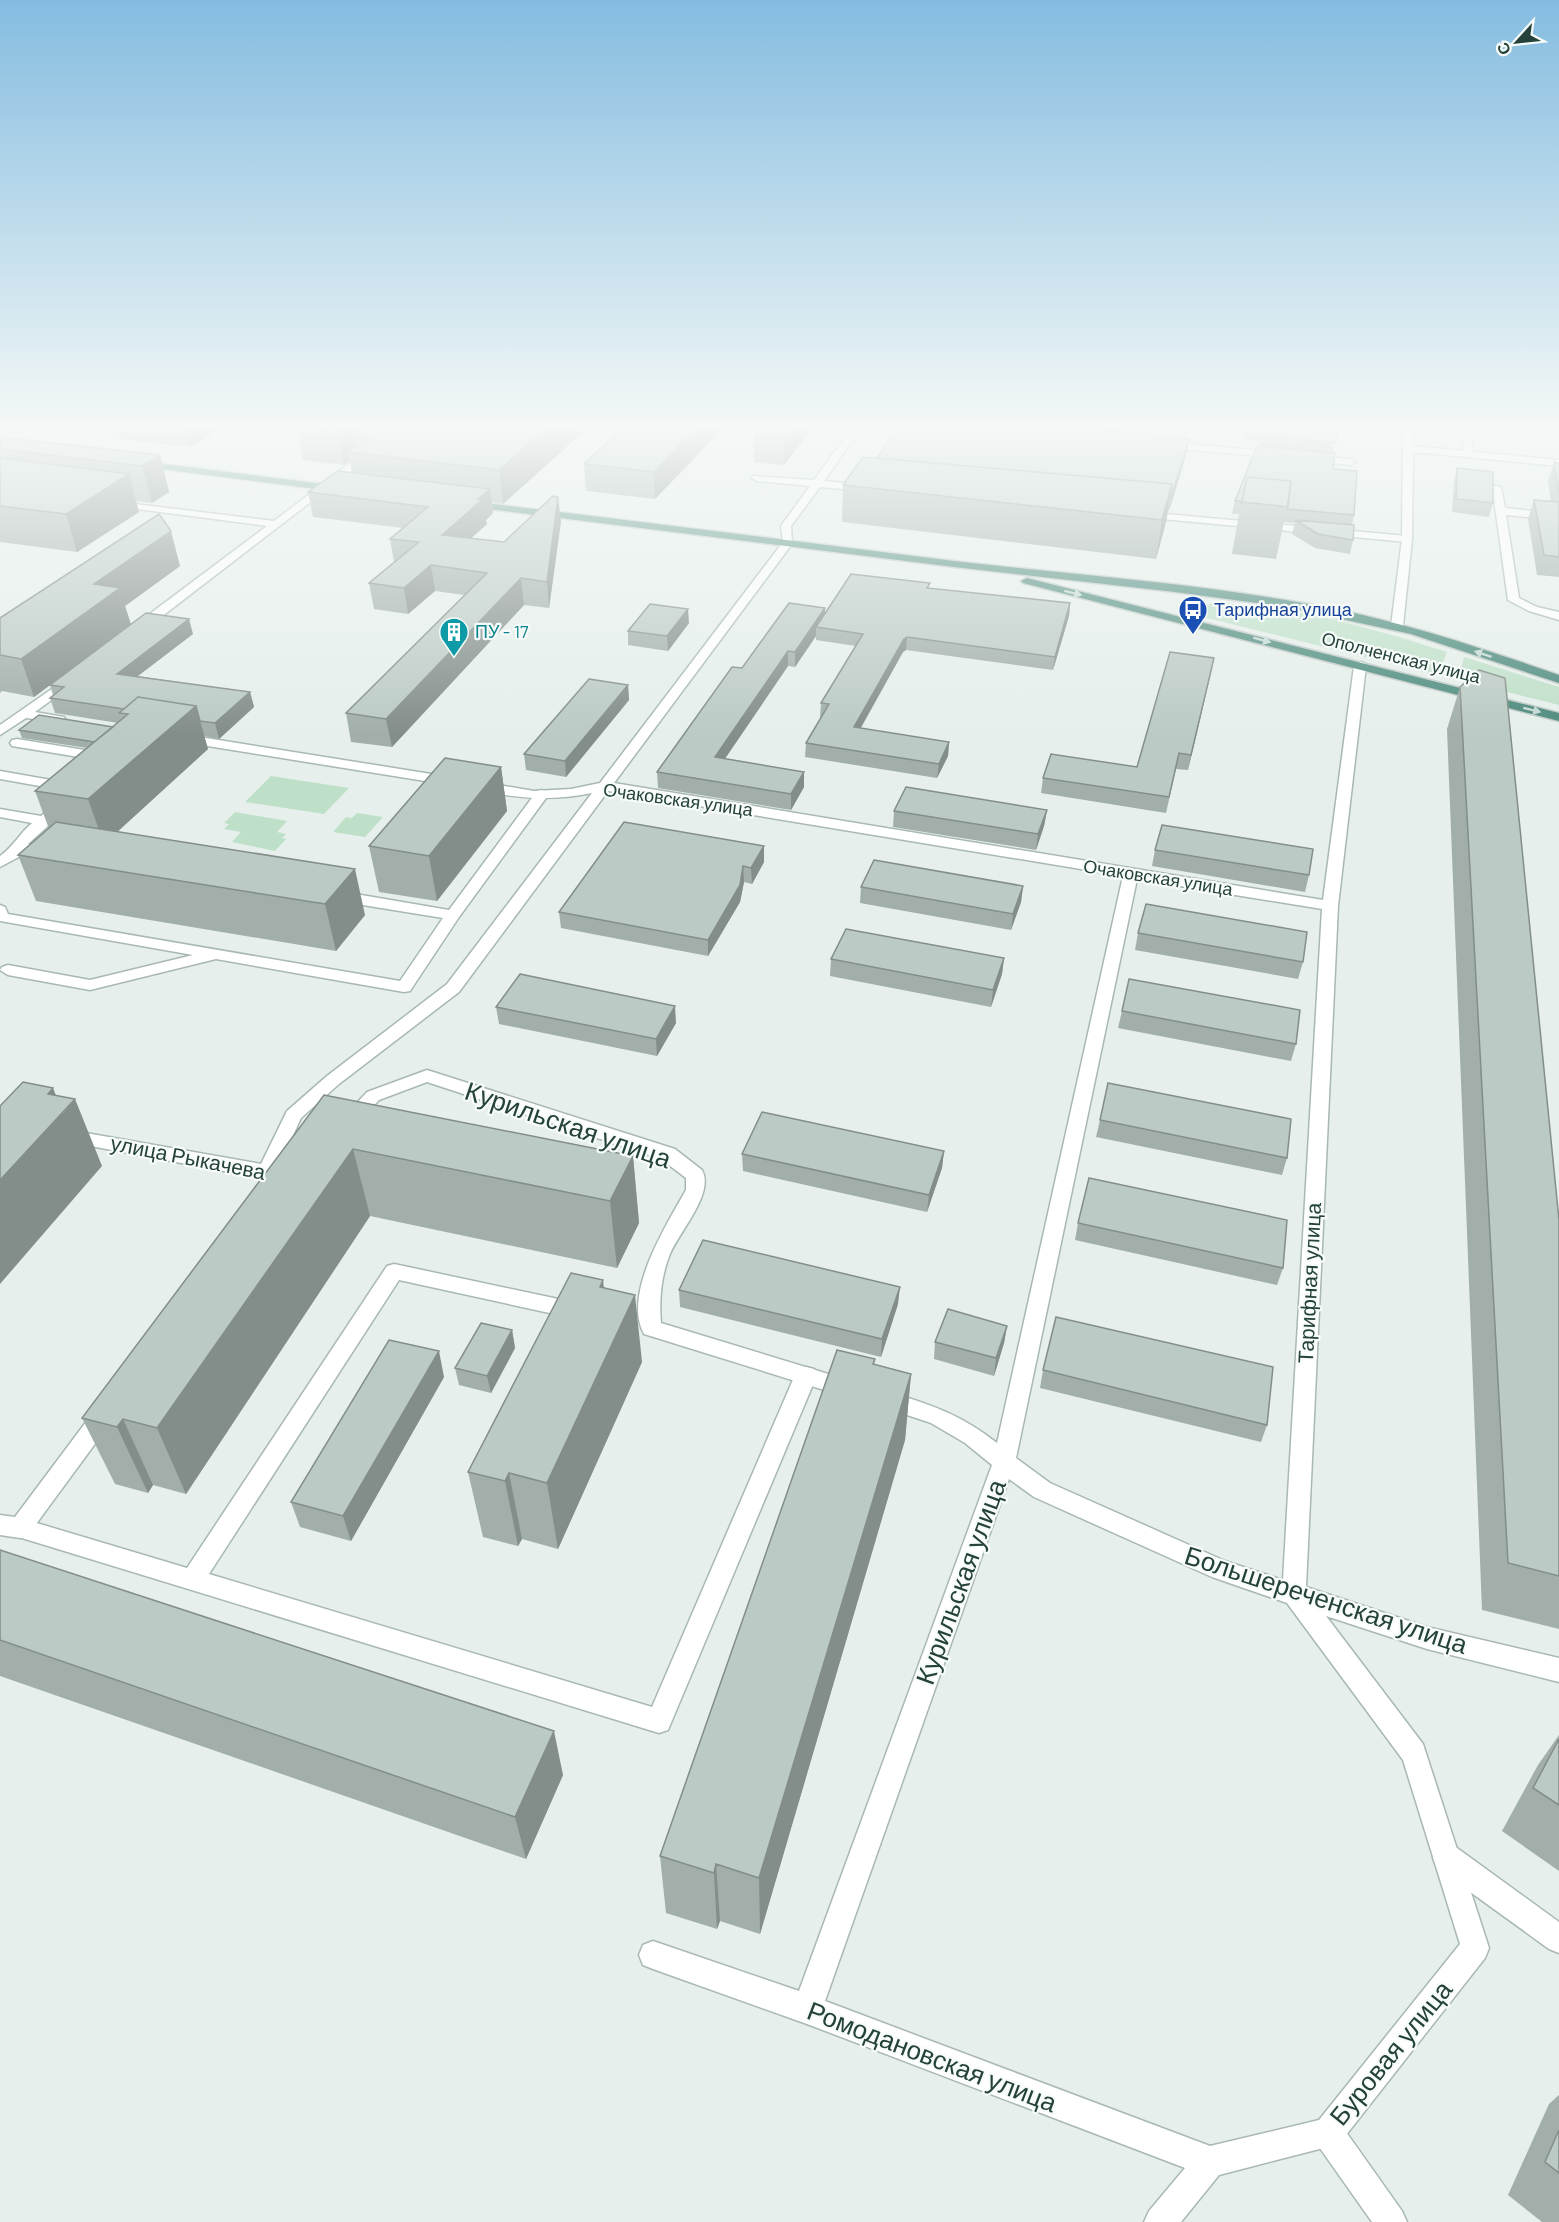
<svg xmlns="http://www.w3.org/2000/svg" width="1559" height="2222" viewBox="0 0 1559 2222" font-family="Barlow,sans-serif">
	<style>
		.built { fill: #d4dfda }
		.green { fill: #bfe0c8 }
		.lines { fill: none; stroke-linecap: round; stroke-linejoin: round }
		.service-casing { stroke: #a8b8b2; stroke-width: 3 }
		.minor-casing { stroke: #a8b8b2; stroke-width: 3 }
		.tertiary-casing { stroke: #a8b8b2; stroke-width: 3 }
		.trunk-casing { stroke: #c2cac8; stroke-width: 3 }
		.service { fill: #fff; fill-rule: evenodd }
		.minor { fill: #fff; fill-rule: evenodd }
		.tertiary { fill: #fff; fill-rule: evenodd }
		.trunk { fill: #4c8a7c; fill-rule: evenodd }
		.wall { fill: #a1aea9 }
		.shaded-wall { fill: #838d89 }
		.building { fill: #bbcac4; stroke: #838d89; stroke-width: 1.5 }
		.oneway { fill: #c4d9d4 }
		.labels { text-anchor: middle; stroke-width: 4.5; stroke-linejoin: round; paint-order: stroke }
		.far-transit-label { font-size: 18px; fill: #164399; stroke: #f7fbf9; text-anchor: start }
		.far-culture-label { font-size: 18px; fill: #0d838f; stroke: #f7fbf9; text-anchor: start }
		.far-street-label { font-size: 18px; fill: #24423a; stroke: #f7fbf9 }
		.street-label { font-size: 21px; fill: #24423a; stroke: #f7fbf9 }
		.near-street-label { font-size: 26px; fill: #24423a; stroke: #f7fbf9 }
	</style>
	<rect width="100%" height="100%" fill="#e6efeb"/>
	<!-- built -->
	<path class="built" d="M1062,424H1189L1186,437L1209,439L1207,447L1058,433Z"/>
	<!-- green -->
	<path class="green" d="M1213,603C1293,605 1372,628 1447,652L1438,675L1203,617L1193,612V609Z
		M1464,657L1559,687V705L1458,680Z
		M271,776L349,788L324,814L245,802Z
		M235,812L287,821L277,832L286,834L282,838L286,839L275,851L232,842L241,832L224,829L229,824L224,823Z
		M357,813L383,817L365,837L333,832L346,817L352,818Z"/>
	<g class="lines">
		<!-- service casing -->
		<g class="service-casing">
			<path id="service" d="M1461,424H1471L1472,456L1464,454Z
				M1492,485L1501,487L1505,508L1559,514V520L1506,515L1519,598L1537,607L1559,612V620L1529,611L1508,600Z
				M17,739L103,753L110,757L103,761L12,746L10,743L12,740Z
				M0,771L68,783L75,787L68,791L0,779Z
				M542,790L549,794L459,917L410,991L404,992L216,959L90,990L8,975L0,970L2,967L8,965L90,980L193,955L0,921V905L5,907L8,914L400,981L443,918L338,901L330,896L333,893L338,891L449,910L537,791Z
				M64,800L69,801L71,804L69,807L28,844L55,847L57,850L55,853H26L0,867V856C13,847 20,833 32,823L0,817V809L41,816L59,801Z
				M394,1264L577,1303L584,1305L587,1311L584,1317L577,1319L399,1280L209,1574L652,1707L795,1375L798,1369L806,1367L814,1369L817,1375L668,1730L659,1733L12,1535L8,1528L12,1521L20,1518L187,1568L387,1266Z
				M1447,1844L1457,1848L1559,1922V1953L1549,1949L1437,1868L1433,1858L1437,1848Z
				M1328,2117L1339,2122L1402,2211L1407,2222H1372L1317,2144L1312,2133L1317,2122Z"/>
		</g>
		<!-- minor casing -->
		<g class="minor-casing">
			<path id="minor" d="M402,424H412L143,631H135V625L267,526L114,506L110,505V501L274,521Z
				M855,424H864L824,481L866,485L871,488L866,491L820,487L791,526L792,544L614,783L1323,900L1354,666L1360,662L1364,663L1366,666L1338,906L1306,1587L1427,1627L1559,1658V1682L1427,1649L1326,1616L1423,1744L1489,1948L1485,1958L1339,2144L1219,2175L1181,2222H1144L1149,2211L1185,2168L807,2024L653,1969L643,1965L639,1955L643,1945L653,1941L799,1991L992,1465L965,1443L931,1423L877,1405L874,1399L877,1393L885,1390C930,1405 959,1413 997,1443L1123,876L608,791L459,992L339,1084L301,1118L278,1168L288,1165L295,1167L297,1172L295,1177L282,1182L69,1142L63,1140L60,1136L63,1132L69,1130L261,1164L287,1111L327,1076L447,984L592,793C553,801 515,799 476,789L474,786L476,783L481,782L534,791L571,789L600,783L783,542L781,526L810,486L757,481L752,478L753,476L814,480ZM1137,879L1322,909L1283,1580L1225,1561L1050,1483L1016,1458ZM1009,1479L1034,1497L1212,1577L1287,1603L1403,1760L1460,1944L1319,2120L1210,2146L825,2001Z
				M1163,442L1279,452L1284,455L1279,458L1160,447V443Z
				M1310,455L1350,459L1355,462L1350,465L1307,460V456Z
				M1144,512L1407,536L1412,539L1407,542L1140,517V513Z
				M72,675L78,679L76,682L35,712L64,717L66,720L64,723L26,718L0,735V725Z
				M181,734L450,777L457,781L450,785L176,741L174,738L176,735Z
				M427,1070L675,1149L702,1170C715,1193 679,1232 670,1254C661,1276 659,1300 661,1323L858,1383L861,1389L858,1395L850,1398L644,1334C622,1294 667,1224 686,1190V1178L661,1159L427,1082L379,1100L356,1124H344L341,1120L367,1092Z
				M103,1407L111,1410L114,1416L111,1422L28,1535L20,1538L0,1535V1515L15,1517L95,1410Z"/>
		</g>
		<!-- tertiary casing -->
		<g class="tertiary-casing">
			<path id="tertiary" d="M1403,424H1413V446L1559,460V466L1413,452L1412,539L1403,626L1397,630L1391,626L1402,539Z"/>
		</g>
		<!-- trunk casing -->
		<g class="trunk-casing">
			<path id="trunk" d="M140,461L339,486L344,489L339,492L137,466L135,464Z
				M468,501C630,520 792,541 954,561C1083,576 1213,584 1340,610C1416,626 1487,650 1559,675V683L1411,634L1286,607L1175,592L954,567L464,506V502Z
				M1027,578L1559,713V721L1023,583L1021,581Z"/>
		</g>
		<!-- service -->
		<use href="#service" class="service"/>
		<!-- minor -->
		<use href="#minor" class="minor"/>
		<!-- tertiary -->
		<use href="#tertiary" class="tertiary"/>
		<!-- trunk -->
		<use href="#trunk" class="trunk"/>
	</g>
	<!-- wall -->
	<path class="wall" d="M0,424H22L16,428L0,426Z
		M108,424H227L191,447L111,438Z
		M727,424L655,499L586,491L584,464Z
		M816,424L784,465L754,462V436Z
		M900,424H1149L1145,435L1189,439L1187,452L1169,511H1168L1166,522L1156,559L842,522L843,485L877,458Z
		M1196,424H1361L1359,434L1337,432L1333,453V469L1354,515L1352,525L1353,540L1350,554L1315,548L1292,534L1295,523L1284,522L1276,559L1232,554L1239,514H1232L1235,501L1259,446L1260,441L1244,440L1245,432L1196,427Z
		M297,427L582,433L503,504L492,502L493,513L486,520L487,524L471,538L504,542L561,521L549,608L524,605L392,747L351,742L346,713L464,595L435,591L408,614L374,609L369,583L394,562L390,539L403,528L313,517L308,492L352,472L350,461L344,465L303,460Z
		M0,437L160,455L169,492L152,503L136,501L139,512L77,552L0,542Z
		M1554,462L1559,463V577L1537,575L1528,519L1534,500L1551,502L1548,481Z
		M1457,468L1493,503L1489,517L1452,512L1454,481Z
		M180,566L125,606L131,624L193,634L137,676L250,692L254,707L219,739L204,736L208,749L117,832L365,915L336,951L36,901L18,855L49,829L35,791L87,748L22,738L19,730L113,727L118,723L55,713L50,698L53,695L50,685L98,649L34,697L2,691L0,693V618Z
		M929,588L1070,603L1069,616L1053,670L906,650L903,652L861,728L949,742L948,756L937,778L805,757L806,743L821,717H820L821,703L856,646L816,640V636L795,667L788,666L725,759L804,772V787L791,810L658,788L657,772L825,608V613Z
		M689,623L668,651L628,645V631Z
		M1214,658L1188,770L1176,769L1166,813L1041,793L1043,778L1137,767Z
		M628,685L629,700L566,777L526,770L524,754Z
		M1460,687L1559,1220V1629L1482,1610L1447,729Z
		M501,767L507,811L437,901L379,892L369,846Z
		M1047,810L1044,826L1036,850L893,827L894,811Z
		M624,822L764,862L752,884L744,882L740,902L708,956L561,928L559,912Z
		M1155,850L1309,875L1305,892L1152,866Z
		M1023,886L1021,902L1011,930L860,903L861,887Z
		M1138,933L1303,962L1298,979L1135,950Z
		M1004,958L1002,974L991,1007L830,976L831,959Z
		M496,1007L676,1023L657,1056L499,1024Z
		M1122,1011L1296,1044L1291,1061L1118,1028Z
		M324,1095L633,1156L639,1223L617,1268L370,1216L186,1494L153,1485L148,1493L115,1484L82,1418Z
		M1100,1120L1287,1158L1282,1175L1096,1137Z
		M944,1151L942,1168L927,1212L743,1171L742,1154Z
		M1078,1223L1283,1268L1277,1285L1075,1240Z
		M604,1287L642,1362L558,1549L522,1539L518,1546L483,1537L468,1472Z
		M679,1290L898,1304L881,1357L680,1307Z
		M1007,1326L1004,1343L994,1376L934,1359L935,1342Z
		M512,1330L515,1348L491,1393L459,1385L455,1368Z
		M875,1359L874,1365L911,1374L905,1440L760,1934L720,1921L717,1929L666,1913L660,1856Z
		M1043,1370L1267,1425L1261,1442L1040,1388Z
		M444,1377L351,1541L300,1527L291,1502Z
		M0,1550L563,1775L526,1859L0,1676Z
		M1559,1735V1871L1502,1831L1538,1765Z
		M1559,2095V2222H1542L1508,2195L1549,2104Z"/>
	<!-- shaded-wall -->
	<path class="shaded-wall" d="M185,424H227L191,447Z
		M349,424H398L370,437L353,434L356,453L348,452L350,461L344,465L338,432Z
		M552,424H581L582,433L503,504L499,470Z
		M701,424H727L655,499L654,472Z
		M795,424H816L784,465V439Z
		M1146,424H1149L1144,437Z
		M1189,439L1187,452L1169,511L1171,498Z
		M160,455L169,492L152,503L142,466Z
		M129,474L139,512L77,552L66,514Z
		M1172,484L1166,522L1156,559L1162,520Z
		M490,489L493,513L486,520L487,524L446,561L442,535L478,499Z
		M558,497L561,521L549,608L547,582Z
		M171,531L180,566L125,606L131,625L34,697L21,659L94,584Z
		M431,565L435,591L408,614L404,588Z
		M521,578L524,605L392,747L386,719Z
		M1070,603L1069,616L1053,670L1055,657Z
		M825,608V622L816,627V636L795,667V652Z
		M688,609L689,623L668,651L667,636Z
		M189,619L193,634L121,689L117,674Z
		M907,637L906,650L903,652L853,741L854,727L904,639Z
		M788,651V666L715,773V757Z
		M1214,658L1211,673L1188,770L1191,755Z
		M628,685L629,700L566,777L565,761Z
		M250,692L254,707L219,739L215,723Z
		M196,706L208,749L104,844L88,799Z
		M949,742L948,756L937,778L939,764Z
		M501,767L507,811L437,901L429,856Z
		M804,772V787L791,810V794Z
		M1047,810L1044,826L1036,850L1038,834Z
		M764,846V862L752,884L751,868Z
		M743,866L744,882L740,902L708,956V940Z
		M355,869L365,915L336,951L325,904Z
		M1023,886L1021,902L1011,930L1013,914Z
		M1004,958L1002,974L991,1007L993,990Z
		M675,1006L676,1023L657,1056L656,1039Z
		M53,1088L63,1113L75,1099L102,1166L0,1284V1180L48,1094Z
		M353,1149L370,1216L186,1494L157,1428Z
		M944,1151L942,1168L927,1212L929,1195Z
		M633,1156L639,1223L617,1268L610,1201Z
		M603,1280L611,1347L635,1295L642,1362L558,1549L547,1483L600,1287Z
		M900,1287L898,1304L881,1357L882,1339Z
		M1007,1326L1004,1343L994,1376L996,1358Z
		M512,1330L515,1348L491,1393L487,1376Z
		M439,1351L444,1377L351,1541L343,1516Z
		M911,1374L905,1440L760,1934L759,1878Z
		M123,1419L153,1485L148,1493L117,1427Z
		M509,1473L522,1539L518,1546L505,1481Z
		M554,1731L563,1775L526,1859L515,1817Z
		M716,1864L720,1921L717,1929L714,1873Z"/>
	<!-- building -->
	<path class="building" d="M301,424H349L338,432L297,427Z
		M367,424H552L499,470L348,452L370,437L353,434Z
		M627,424H701L654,472L584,464Z
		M764,424H795L784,439L754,436Z
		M900,424H1028L1189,439L1171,498H1170L1172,484L877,458Z
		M1247,424H1337L1336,443L1262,436L1264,429L1246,427Z
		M0,437L160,455L142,466L0,449Z
		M1257,446L1335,453L1333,469L1357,471L1354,515L1287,509L1291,481L1247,477L1241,505V501H1235Z
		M863,457L1172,484L1162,520L843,485Z
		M0,458L129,474L66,514L0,506Z
		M1554,462L1559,463V492H1558Z
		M1457,468L1493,472V503L1456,499Z
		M338,471L490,489L478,499H483L442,535L504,542L553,496L558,497L547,582L521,578L386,719L346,713L487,573L431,565L404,588L369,583L419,542L390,539L428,507L308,492Z
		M1247,477L1291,481L1288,507L1242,502Z
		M1534,500L1559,502V557L1544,555Z
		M159,514L171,531L94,584L120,588L21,659L0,655V618Z
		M1295,520L1354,525L1353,540L1318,534Z
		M851,574L930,583L927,588L1070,603L1055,657L907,637L904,639L854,727L949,742L939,764L806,743L829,704L821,703L863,634L816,627Z
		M789,603L825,608L795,652L788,651L715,757L804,772L791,794L657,772L732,667L742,668Z
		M650,604L688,609L667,636L628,631Z
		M146,613L189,619L117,674L250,692L215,723L200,721L196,706L138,697L124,709L50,698L64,687L50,685Z
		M1170,652L1214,658L1191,755L1179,753L1169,797L1043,778L1051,754L1137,767Z
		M1479,670L1505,678L1559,1220V1576L1508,1563L1460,687Z
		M589,679L628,685L565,761L524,754Z
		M138,697L196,706L88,799L35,791L128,714L119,713Z
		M39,715L113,727L94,742L19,730Z
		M445,758L501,767L429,856L369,846Z
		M906,787L1047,810L1038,834L894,811Z
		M56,822L355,869L325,904L18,855Z
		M624,822L764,846L751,868L743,866L740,885L708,940L559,912Z
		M1162,825L1313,849L1309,875L1155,850Z
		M874,860L1023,886L1013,914L861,887Z
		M1146,904L1307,932L1303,962L1138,933Z
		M846,929L1004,958L993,990L831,959Z
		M520,974L675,1006L656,1039L496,1007Z
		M1129,979L1300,1010L1296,1044L1122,1011Z
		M23,1082L53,1088L48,1094L75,1099L0,1180V1106Z
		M1108,1083L1291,1119L1287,1158L1100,1120Z
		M324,1095L633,1156L610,1201L353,1149L157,1428L123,1419L117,1427L82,1418Z
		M762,1112L944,1151L929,1195L742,1154Z
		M1089,1178L1287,1220L1283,1268L1078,1223Z
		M703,1240L900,1287L882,1339L679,1290Z
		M571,1273L603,1280L600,1287L635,1295L547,1483L509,1473L505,1481L468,1472Z
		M948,1309L1007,1326L996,1358L935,1342Z
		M1056,1317L1273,1367L1267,1425L1043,1370Z
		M481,1323L512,1330L487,1376L455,1368Z
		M389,1340L439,1351L343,1516L291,1502Z
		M837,1350L875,1359L873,1364L911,1374L759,1878L716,1864L714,1873L660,1856Z
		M0,1550L554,1731L515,1817L0,1640Z
		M1559,1739V1805L1533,1788Z
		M1559,2130V2173L1545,2162Z"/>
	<!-- one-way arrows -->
	<defs><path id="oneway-solid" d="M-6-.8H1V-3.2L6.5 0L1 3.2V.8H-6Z" transform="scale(1.5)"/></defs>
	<g class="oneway">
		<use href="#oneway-solid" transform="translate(1073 593) rotate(14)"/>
		<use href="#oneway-solid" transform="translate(1262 640) rotate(15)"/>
		<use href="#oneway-solid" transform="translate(1483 654) rotate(-162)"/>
		<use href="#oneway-solid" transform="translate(1532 710) rotate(14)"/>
	</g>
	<!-- sky -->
	<linearGradient id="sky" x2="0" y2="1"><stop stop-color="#84bce0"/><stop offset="0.58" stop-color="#f4f8f6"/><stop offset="1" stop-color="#f4f8f6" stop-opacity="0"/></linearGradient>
	<rect width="1559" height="735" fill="url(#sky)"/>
	<!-- icons -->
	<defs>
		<g id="bus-pin" transform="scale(1.5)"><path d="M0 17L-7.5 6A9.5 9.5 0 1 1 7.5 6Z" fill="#1a4fb4" stroke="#f7fbf9"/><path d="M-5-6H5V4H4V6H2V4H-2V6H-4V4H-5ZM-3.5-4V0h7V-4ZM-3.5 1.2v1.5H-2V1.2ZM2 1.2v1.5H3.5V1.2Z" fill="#fff"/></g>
		<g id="building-pin" transform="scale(1.5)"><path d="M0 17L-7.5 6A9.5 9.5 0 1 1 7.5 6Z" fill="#0f9aa8" stroke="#f7fbf9"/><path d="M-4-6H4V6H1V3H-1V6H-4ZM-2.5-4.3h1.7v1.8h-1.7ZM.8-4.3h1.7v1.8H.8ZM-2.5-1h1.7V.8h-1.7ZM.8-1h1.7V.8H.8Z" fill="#fff"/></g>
	</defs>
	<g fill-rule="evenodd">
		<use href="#bus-pin" x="1193" y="610"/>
		<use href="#building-pin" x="454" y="632"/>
	</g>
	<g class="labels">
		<!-- far-transit labels -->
		<g class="far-transit-label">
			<text x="1214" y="616">Тарифная улица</text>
		</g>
		<!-- far-culture labels -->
		<g class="far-culture-label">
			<text x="475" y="638">ПУ - 17</text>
		</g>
		<!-- far-street labels -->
		<g class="far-street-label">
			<text transform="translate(1401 658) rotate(14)" y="6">Ополченская улица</text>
			<text transform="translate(678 800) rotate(8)" y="6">Очаковская улица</text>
			<text transform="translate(1158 878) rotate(9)" y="6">Очаковская улица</text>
		</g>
		<!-- street labels -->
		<g class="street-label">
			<text transform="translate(188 1158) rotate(11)" y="7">улица Рыкачева</text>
			<text transform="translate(1310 1283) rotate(-87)" y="7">Тарифная улица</text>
		</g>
		<!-- near-street labels -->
		<g class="near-street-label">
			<text transform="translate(568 1125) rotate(19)" y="9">Курильская улица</text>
			<text transform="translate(961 1582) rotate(-70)" y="9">Курильская улица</text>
			<text transform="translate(1326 1600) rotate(18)" y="9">Большереченская улица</text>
			<text transform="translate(1391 2053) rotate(-51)" y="9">Буровая улица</text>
			<text transform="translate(932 2057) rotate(21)" y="9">Ромодановская улица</text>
		</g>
	</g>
	<!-- north arrow -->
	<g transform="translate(1517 42) rotate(243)" stroke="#f7fbf9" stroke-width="4.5" paint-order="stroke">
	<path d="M0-4.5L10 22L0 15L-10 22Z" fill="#24423a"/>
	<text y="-9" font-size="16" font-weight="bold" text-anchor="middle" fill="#24423a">С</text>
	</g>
</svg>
